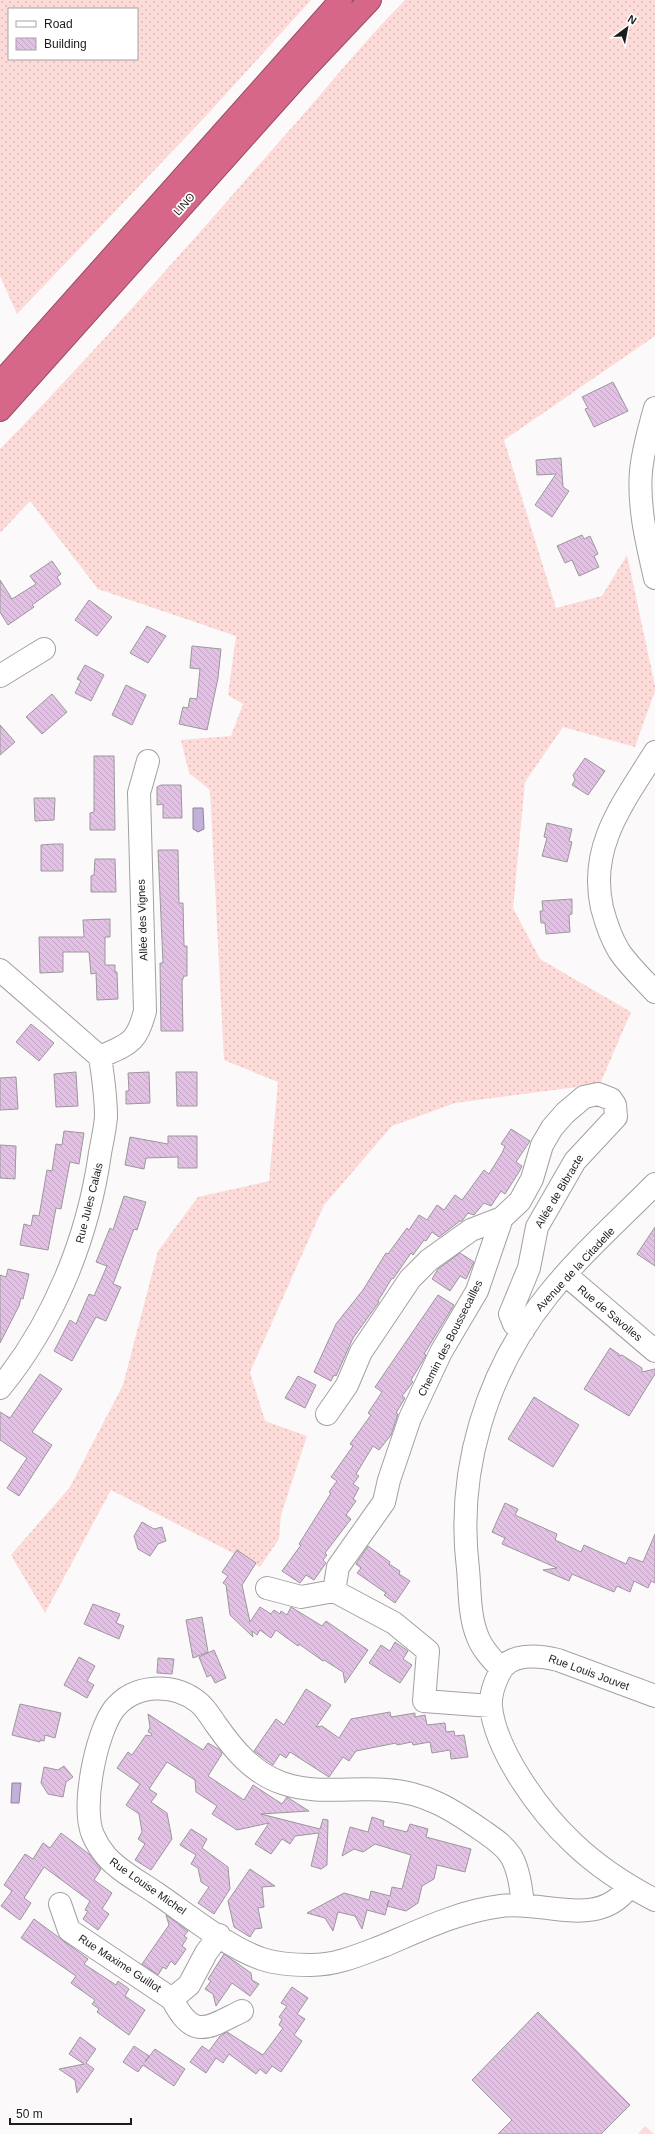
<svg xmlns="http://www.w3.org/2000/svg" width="655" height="2134" viewBox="0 0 655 2134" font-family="Arial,sans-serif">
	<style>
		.grass { fill: url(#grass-dots); fill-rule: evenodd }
		.green { fill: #fcdbd8 }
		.water { fill: #c2b0d9; stroke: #9084a1 }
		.building { fill: url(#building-back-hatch); stroke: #9a989a }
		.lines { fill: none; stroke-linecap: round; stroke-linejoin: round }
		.minor-casing { stroke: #a3a0a2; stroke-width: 24 }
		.highway-casing { stroke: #954d63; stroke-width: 24 }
		.minor { stroke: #fff; stroke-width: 22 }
		.highway { stroke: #d66788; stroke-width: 22 }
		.labels { text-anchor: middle; stroke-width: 3.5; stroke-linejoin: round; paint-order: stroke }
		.street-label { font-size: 11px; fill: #1d1c1d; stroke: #fff }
	</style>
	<defs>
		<pattern id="grass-dots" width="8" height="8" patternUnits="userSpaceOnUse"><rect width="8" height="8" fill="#fcdbd8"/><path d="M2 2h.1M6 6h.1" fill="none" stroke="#d8bbb9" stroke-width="1.8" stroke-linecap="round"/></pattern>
		<pattern id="building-back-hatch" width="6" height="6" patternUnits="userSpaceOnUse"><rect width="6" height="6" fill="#e3c1e5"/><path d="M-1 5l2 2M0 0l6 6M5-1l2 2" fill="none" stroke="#c2a5c4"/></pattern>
	</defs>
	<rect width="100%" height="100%" fill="#fcf9fb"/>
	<!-- grass -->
	<path class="grass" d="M0,0H311L206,116L17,314L0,276ZM9,9H137V59H9Z
		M405,0H655V336L504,440L556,608L602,596L627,555L655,686V691L635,747L563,727L525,782L513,908L540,959L631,1012L600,1084L455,1103L392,1126L324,1205L250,1372L265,1421L307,1436L281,1515L279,1539L260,1567L111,1490L45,1613L11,1555L70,1487L123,1385L158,1251L198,1197L269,1181L278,1082L224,1060L210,790L189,773L181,740L231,736L243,704L228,695L236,636L98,589L30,501L0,533V449C96,351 187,247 278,143C321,96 360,45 405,0Z"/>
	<!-- green -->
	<path class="green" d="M645,2126L654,2134H638Z"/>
	<!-- water -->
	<path class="water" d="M193,808H203L204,829L198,832L193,829Z
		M12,1783H21L19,1803H11Z"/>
	<!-- building -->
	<path class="building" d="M613,382L628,411L594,427L585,409L588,408L582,397Z
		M561,458L563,487L569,491L552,517L535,505L556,474L537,475L536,460Z
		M582,535L584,539L590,536L598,554L594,556L599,567L579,576L572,560L565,563L557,546Z
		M52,561L61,574L57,577L61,584L32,605L34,607L8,625L0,612V580L12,599L36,584L30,576Z
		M89,600L112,617L97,636L75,620Z
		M147,626L166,636L148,663L130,653Z
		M192,646L221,649L218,678L207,730L179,724L183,707L188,708L190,698L197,699L200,669L190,668Z
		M85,665L104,675L91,701L75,693L81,681L77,679Z
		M126,685L146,695L132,725L112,715Z
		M52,694L67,712L42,734L26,717Z
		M0,725L15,742L0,755Z
		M94,756H114L115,830H90V813L94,812Z
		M585,758L605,771L588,795L572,785L575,780L573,775Z
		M161,785H181L182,818H163V804L157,805V787Z
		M34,798H55L54,820L35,821Z
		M547,823L572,829L569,841L572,842L567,862L542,856L547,838L544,837Z
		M54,844H63V871H41V845Z
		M158,850H178L179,903H183L184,946H187V976H184L182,981L183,1031H161L160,963H163Z
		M95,859H115L116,892H91V876L94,875Z
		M572,899V914L569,915L570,932L546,934L545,923H541L540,911H543L542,901Z
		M110,919V937H105V965H115V972H117L118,999L97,1000L96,973L91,974L89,952H63V972L40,973L39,937H84L83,920Z
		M31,1024L54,1043L39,1061L16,1042Z
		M76,1072L78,1106L56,1107L54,1074Z
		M149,1072L150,1103L126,1104V1091H129L128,1073Z
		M176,1072H197V1106H177Z
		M16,1077L18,1109L0,1110V1078Z
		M511,1129L530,1141L516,1162L522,1166L519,1172L505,1194L501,1191L491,1206L484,1203L474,1215L468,1213L462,1221H460L439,1237L432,1232L426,1241L424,1240L413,1255L411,1253L393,1279L392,1278L378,1301L379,1302L353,1338L336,1376L334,1375L331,1381L314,1372L336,1324L363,1290L386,1253L388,1254L407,1228L409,1230L419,1215L427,1220L437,1205L444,1210L455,1195L462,1200L484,1170L489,1174L502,1153L505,1146L501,1144Z
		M64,1131L84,1133L79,1164L70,1162L61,1209L56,1208L48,1250L20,1245L24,1224L31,1226L33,1215L39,1216L47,1170L52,1171L56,1144L62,1145Z
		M168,1136H197V1168H178V1157L146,1158L144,1169L125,1165L130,1137L168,1144Z
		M0,1145L16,1146L15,1179L0,1178Z
		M124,1196L146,1202L137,1230L134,1229L113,1284L121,1287L106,1321L96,1317L72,1361L54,1351L70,1320L76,1324L89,1294L94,1296L107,1266L96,1262L110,1228L113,1230Z
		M655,1227V1266L637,1254Z
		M460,1253L474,1262L466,1279L460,1276L450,1291L432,1279L438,1269Z
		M8,1269L29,1274L23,1299L21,1298L19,1306L0,1343V1275L6,1277Z
		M438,1295L454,1305L424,1354L426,1355L425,1357L411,1380L413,1382L402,1396L405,1398L396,1413L398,1414L391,1435L379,1450L373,1446L356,1474L359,1476L353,1484L359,1488L353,1499L356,1501L346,1515L351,1519L325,1553L327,1555L323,1560L326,1563L314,1580L306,1575L300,1583L282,1571L301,1545L299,1544L331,1493L329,1492L337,1481L331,1477L353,1446L350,1444L371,1415L368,1413L382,1392L375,1387Z
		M610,1348L619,1354V1356L622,1355L642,1368V1372L655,1369V1374L629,1416L584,1389Z
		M40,1374L62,1389L32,1432L52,1445L19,1496L7,1488L27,1458L0,1440V1412L10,1418Z
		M298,1376L316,1385L305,1408L285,1398Z
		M534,1397L579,1425L553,1467L508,1439Z
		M505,1503L518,1509L515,1515L557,1534L555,1540L581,1552L584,1545L626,1564L629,1557L643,1562L655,1534V1583L651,1581L648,1588L634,1581L630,1592L617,1586L614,1592L572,1574L569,1581L543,1570L557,1568L502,1544L505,1538L492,1532Z
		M142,1522L154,1529L162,1527L166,1541L158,1544L150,1556L138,1549L134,1536Z
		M368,1546L390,1562L389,1564L400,1571L399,1574L410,1581L395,1603L384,1595L386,1593L357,1573L361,1568L356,1564Z
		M237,1550L256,1563L242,1585L250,1622L260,1607L271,1614L274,1610L280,1614L281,1611L287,1615L291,1607L322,1626L326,1621L368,1650L345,1683L343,1672L324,1660L323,1661L299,1644L298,1646L276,1630L271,1638L260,1630L257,1635L252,1631L253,1637L230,1615L226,1585L223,1583L228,1576L222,1572Z
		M93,1604L120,1614L116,1623L124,1626L119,1639L84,1624Z
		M202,1617L208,1652L193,1658L186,1620Z
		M395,1642L408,1651L403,1659L412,1665L400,1683L369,1663L381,1645L390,1651Z
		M214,1650L226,1678L215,1683L211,1675L207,1677L199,1657Z
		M79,1657L95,1666L87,1681L94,1685L87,1698L64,1685Z
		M158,1658L174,1659L172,1674L157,1673Z
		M306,1689L331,1705L316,1727L322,1726L339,1738L351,1719L390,1712L391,1717L415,1713V1717L425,1715L427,1725L445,1723L446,1732L454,1731L455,1736L464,1735L468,1757L451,1759L450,1750L432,1753L430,1742L413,1745L412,1742L397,1745L396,1743L356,1751L349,1761L343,1757L329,1777L290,1752L286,1758L280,1754L273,1765L254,1751L276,1719L284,1725Z
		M20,1704L61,1713L55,1738L45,1735L44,1741L40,1740V1742L12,1735Z
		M148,1714L203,1750L208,1743L220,1750L222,1754L208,1776L244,1800L253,1785L282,1804L287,1797L309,1811L261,1814L320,1829L323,1819L328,1820L327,1865L321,1869L311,1866L319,1833L295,1836L290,1844L282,1839L271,1854L255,1844L269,1823L237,1830L212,1814L217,1806L196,1792L195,1780L167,1762L149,1789L157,1794L151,1802L167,1813L172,1839L151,1870L135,1860L145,1844L138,1839L142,1832L139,1814L126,1805L140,1784L117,1768L128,1752L132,1755L146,1735L151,1736L152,1734L148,1732L150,1727Z
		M64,1766L73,1777L66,1782L63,1797L48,1794L41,1783L44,1767L58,1770Z
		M372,1817L384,1821L383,1826L407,1832L410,1824L428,1829L426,1837L471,1849L465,1872L437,1865L434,1879L422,1886L418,1903L406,1911L387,1906L389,1900L385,1915L367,1910L362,1929L355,1916L338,1912L333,1931L325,1918L307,1913L344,1893L369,1900L371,1891L390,1896L392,1887L402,1889L411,1855L375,1844L363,1852L354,1849L342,1856L350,1827L368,1832Z
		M191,1829L207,1839L202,1848L228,1867L230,1889L214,1914L198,1903L209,1887L201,1882L198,1868L191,1864L196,1855L180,1845Z
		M61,1833L89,1854L101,1869L94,1880L112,1893L102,1909L109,1914L98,1930L83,1919L88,1911L85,1910L90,1901L44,1867L24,1898L31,1903L20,1920L1,1906L12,1891L4,1885L25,1854L33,1859L43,1843L50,1848Z
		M250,1869L275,1886L262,1887L264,1907L258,1908L262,1928L255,1929L250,1937L234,1927L228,1901Z
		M166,1915L188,1931L184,1936L187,1938L182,1946L186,1949L175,1965L171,1961L166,1969L163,1967L158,1975L142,1964L169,1925Z
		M34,1919L88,1959L84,1964L116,1985L118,1981L129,1989L125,1996L145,2010L129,2035L97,2012L99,2009L92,2004L95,2000L71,1983L76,1976L21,1938Z
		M224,1954L251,1973L252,1980L259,1984L250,1996L232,1983L216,2006L213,1994L205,1989L211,1981L208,1979Z
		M292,1987L308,1998L297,2014L305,2019L294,2035L302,2041L281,2072L272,2066L266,2074L260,2069L256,2074L229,2054L223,2063L216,2058L206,2073L190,2062L202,2046L209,2051L220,2036L227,2032L263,2055L283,2028L279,2025L282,2019L279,2017L287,2006L281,2003Z
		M538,2012L630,2105L601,2134H498L512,2120L472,2080Z
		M80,2037L96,2049L86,2063L94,2069L77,2093L75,2080L59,2069L84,2064L69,2054Z
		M134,2046L149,2056L145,2062L155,2049L185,2069L174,2086L143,2065L138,2072L123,2062Z"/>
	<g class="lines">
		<!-- minor casing -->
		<g class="minor-casing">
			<path id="minor" d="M655,408C649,429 643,450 641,471C638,507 647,543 655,578
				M0,676L44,649
				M655,752C624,802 588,846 602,908C606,923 611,938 619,951C629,966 643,979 655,992
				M0,970L100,1057C103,1076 106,1097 106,1117C105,1129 102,1142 100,1153C88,1238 54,1322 0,1388
				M100,1057C129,1044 137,1043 145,1011L139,793L148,761
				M566,1275L655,1351
				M327,1414L347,1385L361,1352L410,1279L429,1260L471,1230L502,1218L520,1201L532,1179L542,1145L552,1128L565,1113L584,1097L598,1094L611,1099L615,1105L616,1117L575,1161L537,1227L529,1268L510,1314L514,1324L523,1331
				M267,1588L301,1597L334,1591
				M501,1669C492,1659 481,1648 477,1635C469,1615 470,1590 468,1569C456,1471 486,1372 548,1295C578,1257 620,1219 655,1184
				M655,1696L558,1660C539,1655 508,1652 499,1674C494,1684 490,1696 491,1707C496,1752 540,1812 573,1843C597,1866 626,1885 655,1900
				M491,1706L424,1701L428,1651L394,1623L334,1591L338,1567L384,1502L389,1480L410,1418L441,1352L477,1291L502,1218
				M60,1904L69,1930L172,1999
				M523,1904C521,1888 519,1870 511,1856C504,1845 493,1838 483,1831C453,1810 425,1792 387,1790C352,1787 316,1795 282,1783C253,1773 234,1750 217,1726C211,1718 206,1708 198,1702C173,1682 134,1684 114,1709C96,1733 81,1807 93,1835C96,1842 101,1850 106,1856C119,1871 140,1882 156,1893C187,1914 227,1947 262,1959C277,1964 295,1965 311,1965C337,1965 359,1955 383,1946C421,1930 460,1911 501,1906C545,1900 597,1930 629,1887
				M219,1935L206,1953L189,1985L172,1999C194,2041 207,2028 242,2011"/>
		</g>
		<!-- highway casing -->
		<g class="highway-casing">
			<path id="highway" d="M0,383L341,0
				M0,410L303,71L370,0"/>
		</g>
		<!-- minor -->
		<use href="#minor" class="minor"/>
		<!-- highway -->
		<use href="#highway" class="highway"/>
	</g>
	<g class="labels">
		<!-- street labels -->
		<g class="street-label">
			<text transform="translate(184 204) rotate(-48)" y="4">LINO</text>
			<text transform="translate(142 920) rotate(-92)" y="4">Allée des Vignes</text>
			<text transform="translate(559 1191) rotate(-59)" y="4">Allée de Bibracte</text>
			<text transform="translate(89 1203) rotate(-76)" y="4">Rue Jules Calais</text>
			<text transform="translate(575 1269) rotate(-47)" y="4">Avenue de la Citadelle</text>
			<text transform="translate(610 1313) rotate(40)" y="4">Rue de Savolles</text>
			<text transform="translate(450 1338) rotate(-63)" y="4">Chemin des Boussecailles</text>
			<text transform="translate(589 1672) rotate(20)" y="4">Rue Louis Jouvet</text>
			<text transform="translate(148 1886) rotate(35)" y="4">Rue Louise Michel</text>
			<text transform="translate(120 1963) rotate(33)" y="4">Rue Maxime Guillot</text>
		</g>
	</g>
	<!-- legend -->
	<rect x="8" y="8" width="130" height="52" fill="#ffffff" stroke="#a5a4a5"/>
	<rect x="16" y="21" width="20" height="6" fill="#ffffff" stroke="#a5a4a5"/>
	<text x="44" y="28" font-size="12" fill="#1d1c1d">Road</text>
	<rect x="16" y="38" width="20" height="12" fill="url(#building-back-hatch)" stroke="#a5a4a5"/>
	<text x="44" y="48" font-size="12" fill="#1d1c1d">Building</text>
	<!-- north arrow -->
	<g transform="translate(627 28) rotate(32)" stroke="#ffffff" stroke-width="3" paint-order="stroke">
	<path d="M0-3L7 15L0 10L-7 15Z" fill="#1d1c1d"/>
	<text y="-6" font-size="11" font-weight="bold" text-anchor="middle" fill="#1d1c1d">N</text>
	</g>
	<!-- scale -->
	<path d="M10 2118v6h121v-6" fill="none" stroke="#1d1c1d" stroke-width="2"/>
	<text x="16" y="2118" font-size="12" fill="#1d1c1d" stroke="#ffffff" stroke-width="3" paint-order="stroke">50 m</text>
</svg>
